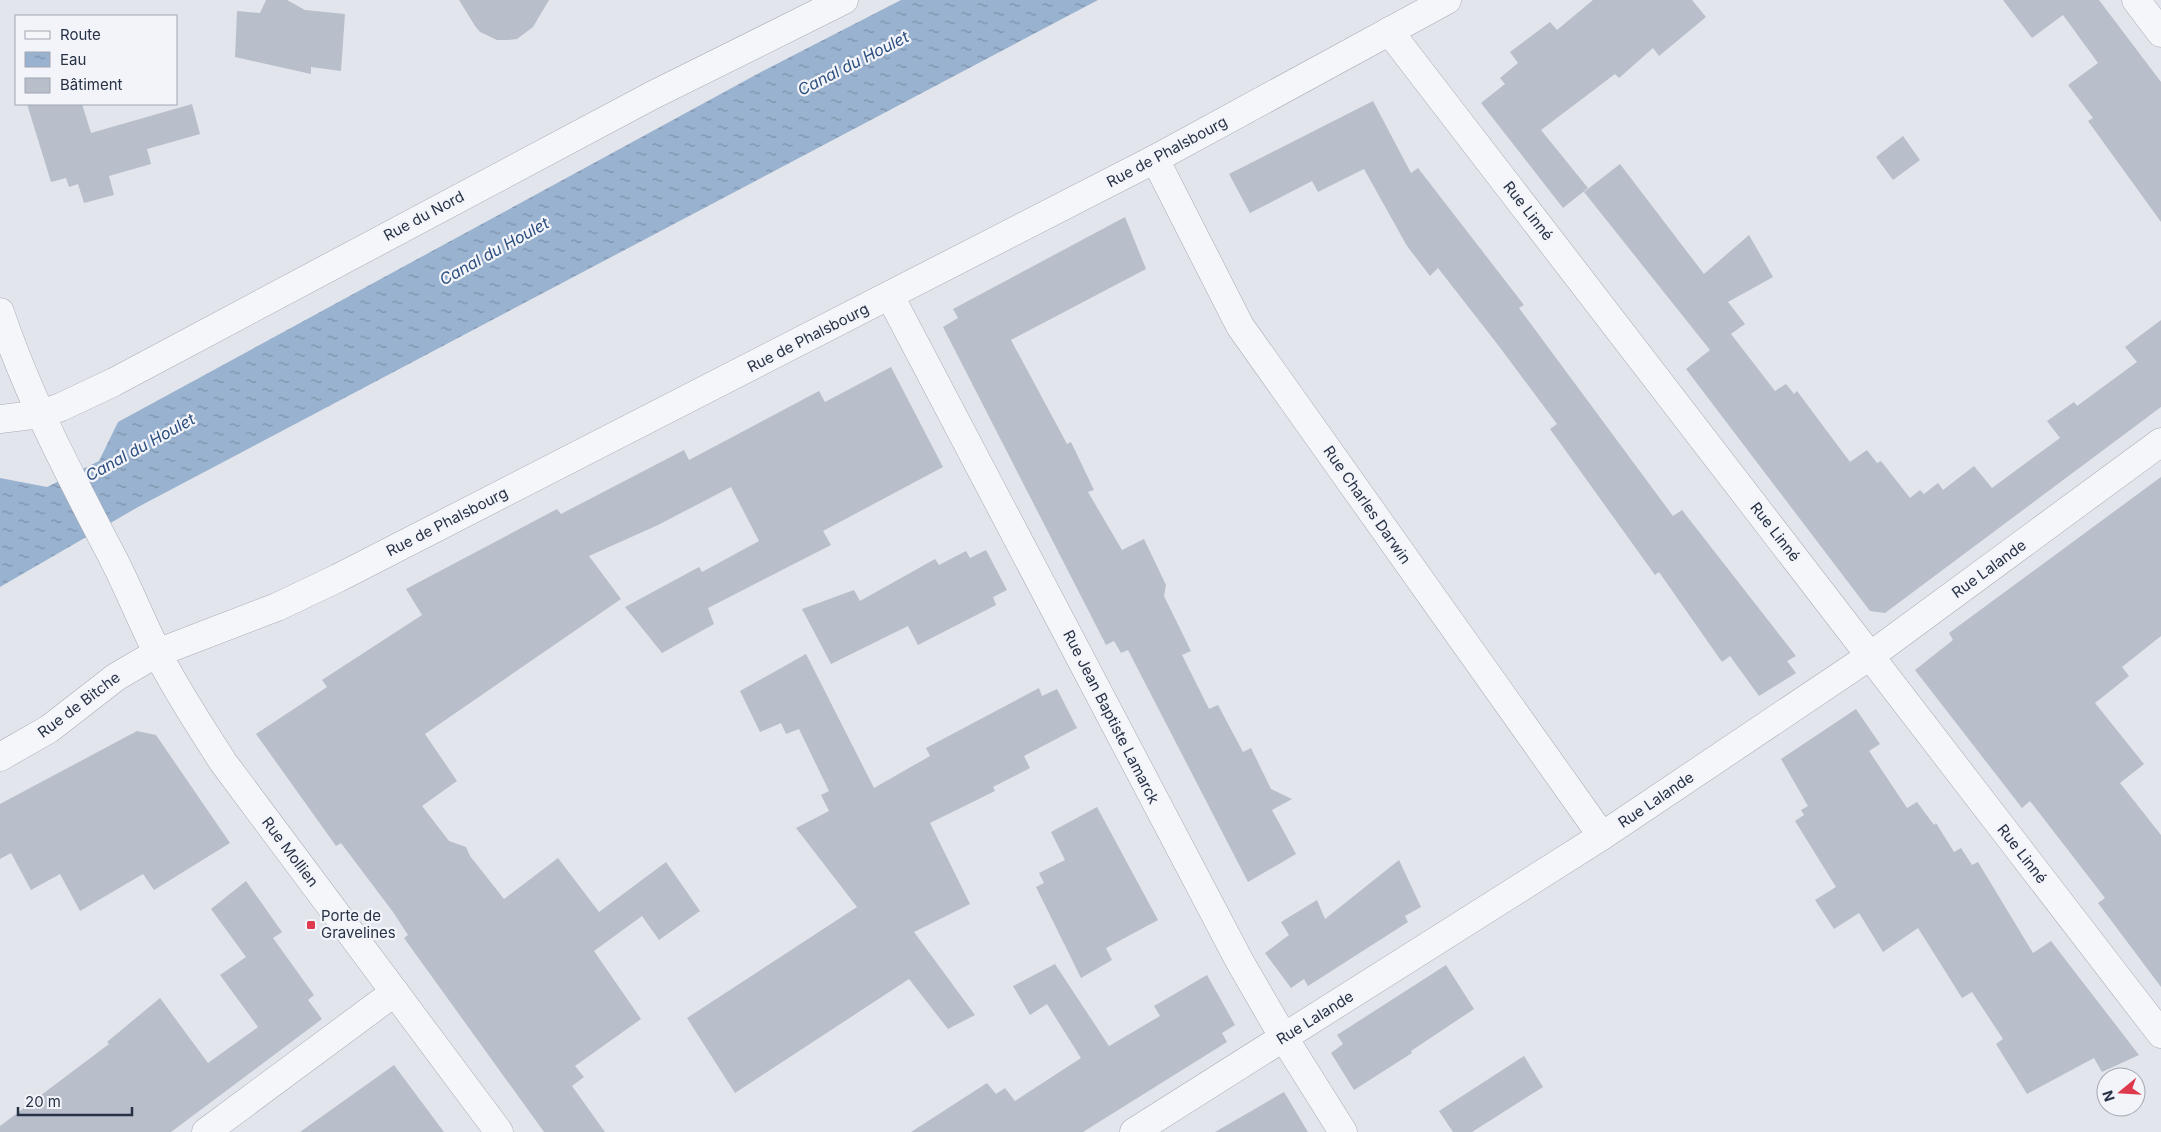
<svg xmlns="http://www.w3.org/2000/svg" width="2161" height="1132" viewBox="0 0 2161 1132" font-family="Inter,sans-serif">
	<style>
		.water { fill: url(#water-ripples) }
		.building { fill: #b8beca }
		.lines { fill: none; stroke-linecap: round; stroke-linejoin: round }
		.minor-casing { stroke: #a6acb7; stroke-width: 29 }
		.tertiary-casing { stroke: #a6acb7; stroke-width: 29 }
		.minor { stroke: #f5f6f9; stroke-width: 28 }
		.tertiary { stroke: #f5f6f9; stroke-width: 28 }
		.poi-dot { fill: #de394d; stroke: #f2f4f9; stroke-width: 2 }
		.labels { text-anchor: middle; stroke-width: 4.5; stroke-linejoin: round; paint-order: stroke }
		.street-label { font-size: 15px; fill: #273246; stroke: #f2f4f9 }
		.poi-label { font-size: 15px; fill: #273246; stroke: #f2f4f9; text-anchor: start }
		.water-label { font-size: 16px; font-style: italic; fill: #2c4f7f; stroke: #f2f4f9 }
	</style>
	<defs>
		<pattern id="water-ripples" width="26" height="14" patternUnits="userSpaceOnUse" patternTransform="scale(1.25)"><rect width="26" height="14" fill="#99b2cf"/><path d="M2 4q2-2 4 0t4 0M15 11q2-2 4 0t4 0" fill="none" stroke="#7d91aa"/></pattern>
	</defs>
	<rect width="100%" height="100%" fill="#e2e5ec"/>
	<!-- water -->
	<path class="water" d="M901,0H1098L138,507L0,587V478L47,487L99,461L118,422L761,72Z"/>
	<!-- building -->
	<path class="building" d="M266,0H287L305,10L345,14L341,71L311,67V74L235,57L237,11L260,13Z
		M459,0H549L533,27L517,39L508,40H497L480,32L475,26Z
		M1593,0H1692L1706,17L1659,56L1653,48L1619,78L1615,74L1541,130L1588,188L1563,208L1481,103L1505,84L1500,78L1518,63L1510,52L1550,22L1557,30Z
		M2003,0H2099L2161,82V222L2088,121L2093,118L2068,85L2098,63L2063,15L2032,38Z
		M1373,101L1411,173L1418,168L1524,305L1519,308L1673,516L1682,510L1796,656L1787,661L1796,673L1759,696L1730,656L1722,662L1659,572L1655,575L1550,429L1557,424L1498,345L1438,268L1430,276L1407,246L1364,169L1318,192L1312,181L1250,213L1229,174Z
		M27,104H82L91,133L192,104L200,134L147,149L151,164L109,176L114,195L84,203L78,184L69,187L66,178L51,182Z
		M1903,136L1920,160L1893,180L1876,157Z
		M1620,164L1704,274L1749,235L1773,277L1728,302L1745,324L1731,334L1775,391L1786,384L1794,394L1797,391L1850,462L1867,450L1877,463L1881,461L1910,498L1920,490L1924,494L1938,483L1943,490L1974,466L1992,488L2060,438L2047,421L2074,402L2077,406L2137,362L2125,347L2161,320V407L1885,613L1870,611L1686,369L1710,350L1584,192Z
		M1125,217L1146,269L1011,340L1067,444L1071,442L1094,490L1088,492L1122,550L1144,539L1166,585L1164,596L1191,651L1182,655L1209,709L1218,705L1243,752L1251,748L1271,789L1292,799L1272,810L1296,854L1248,882L1128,650L1121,653L1114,641L1106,645L943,327L958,318L953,309Z
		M891,367L943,467L823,531L831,545L708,608L714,624L662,653L625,607L699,567L702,572L759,541L731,487L658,525L589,556L621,599L425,734L457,781L422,806L449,841L466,847L470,856L504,899L558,858L599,912L666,862L700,911L659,940L642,916L594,951L641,1019L575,1066L584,1077L572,1086L605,1132H544L404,938L408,935L393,912L341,843L336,846L256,734L327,687L322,680L422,615L406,589L557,509L561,514L684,450L689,460L819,391L825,402Z
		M2161,477V636L2122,667L2129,676L2095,703L2144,764L2120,783L2161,835V987L2098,903L2105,898L2030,801L2022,808L1915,670L1953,640L1949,633Z
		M986,550L1007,590L993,597L996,605L918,645L908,626L831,664L802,609L854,590L860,601L935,559L939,565L966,551L970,558Z
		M806,654L874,788L930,756L926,748L1039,688L1042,696L1057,689L1077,728L1024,756L1030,768L993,787L995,791L930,823L970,904L914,932L975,1015L948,1029L909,979L735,1093L687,1018L857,907L796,828L829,811L821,795L829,791L799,729L786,734L781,723L760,732L740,691Z
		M1856,709L1880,744L1869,751L1907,808L1917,802L1934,825L1936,823L1954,852L1961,848L1972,865L1978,862L2033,953L2051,941L2139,1055L2102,1072L2094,1058L2027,1094L1996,1044L2003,1039L1972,992L1962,998L1918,928L1883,952L1859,913L1834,929L1815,900L1836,887L1795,821L1804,815L1801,810L1808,806L1781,759Z
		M137,731L156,735L230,843L154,890L143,874L80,911L60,874L31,890L11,853L0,859V804Z
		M1097,807L1158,920L1106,948L1112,960L1081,978L1036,887L1044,883L1039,873L1065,860L1051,832Z
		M1399,860L1421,907L1405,916L1408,922L1308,986L1304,979L1291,988L1265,953L1289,935L1281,922L1317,900L1325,919Z
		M246,881L282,932L273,938L314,995L308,1000L322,1019L171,1132H0V1126L109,1044L107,1042L160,998L208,1063L258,1027L220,975L246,957L211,909Z
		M1055,964L1109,1046L1160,1016L1154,1006L1207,975L1235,1025L1222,1033L1227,1042L1083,1132H911L987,1083L996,1094L1005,1088L1015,1101L1081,1058L1047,1004L1030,1015L1013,986Z
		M1446,965L1474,1009L1411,1051L1412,1053L1354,1090L1331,1053L1343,1044L1337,1035Z
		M1524,1056L1543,1087L1472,1132H1453L1439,1111Z
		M394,1065L444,1132H300L352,1095Z
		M1284,1092L1308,1132H1215Z"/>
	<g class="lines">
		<!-- minor casing -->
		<g class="minor-casing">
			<path id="minor" d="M2136,0L2161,33
				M1389,31L2161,1034
				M1155,159L1240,326L1602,836
				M890,296L1240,962L1284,1038L1343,1132
				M41,414L61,407L114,382L651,96L844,0
				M0,757L49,729L116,677L157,653
				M206,1132L395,992
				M1134,1132L1602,836L1870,656L2161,442"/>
		</g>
		<!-- tertiary casing -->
		<g class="tertiary-casing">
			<path id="tertiary" d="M0,312C29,399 73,481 115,562C130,592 142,622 157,652C176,690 200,726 223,762L499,1132
				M0,419L41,414
				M157,653L277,607L338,578L1155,159L1447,0"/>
		</g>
		<!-- minor -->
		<use href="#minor" class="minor"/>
		<!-- tertiary -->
		<use href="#tertiary" class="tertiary"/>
	</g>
	<!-- markers -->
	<rect class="poi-dot" x="306" y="920" width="10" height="10" rx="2.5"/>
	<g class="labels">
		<!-- street labels -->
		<g class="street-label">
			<text transform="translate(1167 152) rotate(-28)" y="5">Rue de Phalsbourg</text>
			<text transform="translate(1528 211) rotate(52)" y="5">Rue Linné</text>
			<text transform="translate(424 216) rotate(-28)" y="5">Rue du Nord</text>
			<text transform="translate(808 338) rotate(-27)" y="5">Rue de Phalsbourg</text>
			<text transform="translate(1367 505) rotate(55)" y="5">Rue Charles Darwin</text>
			<text transform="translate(447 522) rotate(-27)" y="5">Rue de Phalsbourg</text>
			<text transform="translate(1775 532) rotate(52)" y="5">Rue Linné</text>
			<text transform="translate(1989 569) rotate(-36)" y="5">Rue Lalande</text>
			<text transform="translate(79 705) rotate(-37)" y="5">Rue de Bitche</text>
			<text transform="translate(1111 717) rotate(63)" y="5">Rue Jean Baptiste Lamarck</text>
			<text transform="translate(1656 800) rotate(-34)" y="5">Rue Lalande</text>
			<text transform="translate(290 852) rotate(53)" y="5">Rue Mollien</text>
			<text transform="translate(2022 854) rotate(52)" y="5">Rue Linné</text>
			<text transform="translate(1315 1018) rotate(-32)" y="5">Rue Lalande</text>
		</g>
		<!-- poi labels -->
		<g class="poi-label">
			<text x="321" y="921">Porte de<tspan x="321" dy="17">Gravelines</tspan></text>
		</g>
		<!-- water labels -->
		<g class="water-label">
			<text transform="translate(853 63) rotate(-27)" y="6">Canal du Houlet</text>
			<text transform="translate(494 251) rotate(-29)" y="6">Canal du Houlet</text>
			<text transform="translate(140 447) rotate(-29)" y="6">Canal du Houlet</text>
		</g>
	</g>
	<!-- legend -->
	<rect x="15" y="15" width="162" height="90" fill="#f2f4f9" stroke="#a1a6b1"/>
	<rect x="25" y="31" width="25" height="8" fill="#f5f6f9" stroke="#a1a6b1"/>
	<text x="60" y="40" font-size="15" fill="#273246">Route</text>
	<rect x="25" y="52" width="25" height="15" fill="url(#water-ripples)" stroke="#a1a6b1"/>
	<text x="60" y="65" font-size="15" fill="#273246">Eau</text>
	<rect x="25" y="78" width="25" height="15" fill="#b8beca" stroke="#a1a6b1"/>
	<text x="60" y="90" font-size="15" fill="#273246">Bâtiment</text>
	<!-- north arrow -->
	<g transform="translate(2121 1092) rotate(252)"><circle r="24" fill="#f2f4f9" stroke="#a1a6b1"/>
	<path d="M0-4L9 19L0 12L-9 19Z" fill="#de394d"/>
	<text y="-8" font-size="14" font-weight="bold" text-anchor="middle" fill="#273246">N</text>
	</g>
	<!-- scale -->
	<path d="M18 1107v8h114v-8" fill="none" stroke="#273246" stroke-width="2.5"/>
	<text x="25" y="1107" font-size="15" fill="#273246" stroke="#f2f4f9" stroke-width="4" paint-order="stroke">20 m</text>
</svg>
